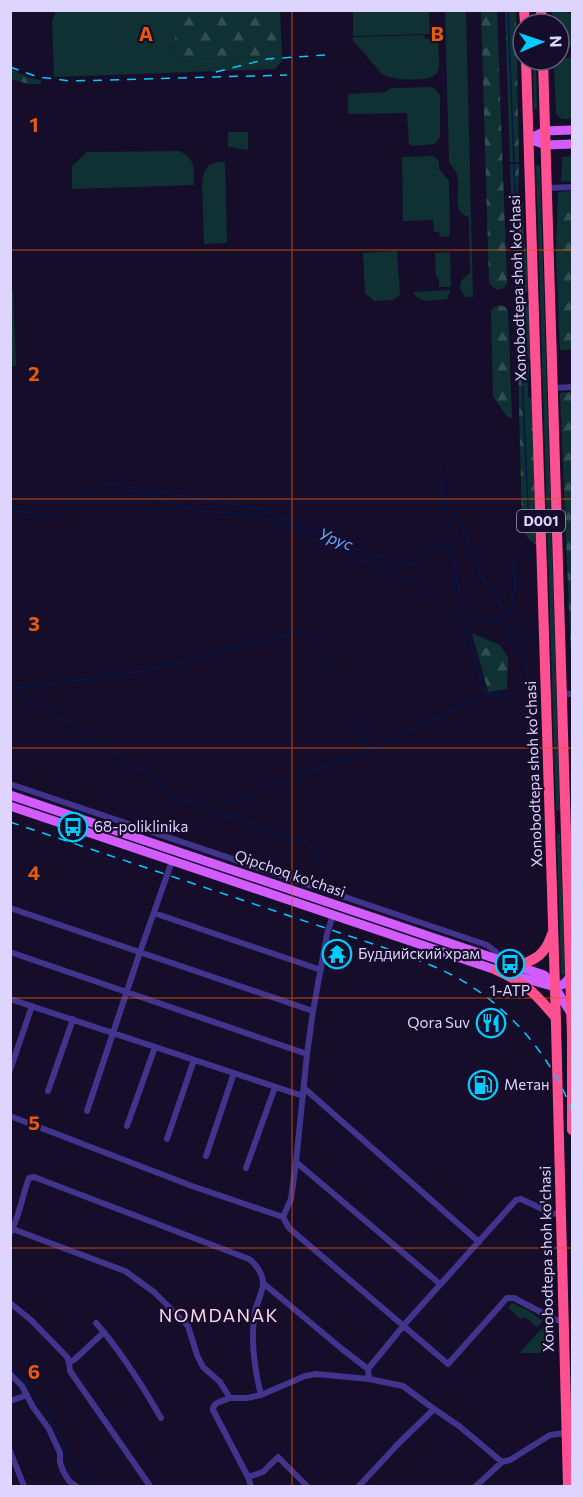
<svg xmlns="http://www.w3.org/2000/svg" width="583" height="1497" viewBox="0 0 583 1497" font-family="Commissioner,sans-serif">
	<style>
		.green { fill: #103133 }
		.forest { fill: url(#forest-firs) }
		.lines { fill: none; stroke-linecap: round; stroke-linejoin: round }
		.stream { stroke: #05174a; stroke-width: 1.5 }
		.street { stroke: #40348c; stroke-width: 6 }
		.primary { stroke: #d35cff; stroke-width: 9 }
		.highway { stroke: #ff5092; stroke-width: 10 }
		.rail { stroke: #01ccff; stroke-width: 1.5; stroke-dasharray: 9 8; stroke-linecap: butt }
		.grid { fill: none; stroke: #e8590c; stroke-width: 1.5; stroke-opacity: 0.55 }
		.labels { text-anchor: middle; stroke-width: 4.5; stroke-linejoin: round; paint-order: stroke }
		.shield { fill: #150d29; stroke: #a299bf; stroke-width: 1.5 }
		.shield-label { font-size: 14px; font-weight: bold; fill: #ded5ff }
		.street-label { font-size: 15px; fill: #ded5ff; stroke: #150d29 }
		.poi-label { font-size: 15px; fill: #ded5ff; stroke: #150d29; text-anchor: start }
		.water-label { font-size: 16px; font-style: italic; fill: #63a7ff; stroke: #150d29 }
		.quarter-label { font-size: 18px; letter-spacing: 1.5px; fill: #ffd7ed; stroke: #150d29 }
		.grid-label { font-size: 20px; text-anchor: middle; font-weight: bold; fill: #e8590c; stroke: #150d29; stroke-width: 4.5; stroke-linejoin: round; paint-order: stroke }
	</style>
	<defs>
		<pattern id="forest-firs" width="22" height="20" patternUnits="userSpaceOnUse" patternTransform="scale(1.5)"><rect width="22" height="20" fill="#103133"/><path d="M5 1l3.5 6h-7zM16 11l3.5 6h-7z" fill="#324e52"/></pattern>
	</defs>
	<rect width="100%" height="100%" fill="#150d29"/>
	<!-- green -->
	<path class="green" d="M56,11H175L176,61L282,56V61L275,69L54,77L52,21Z
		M353,11H429L430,34L353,36Z
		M445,11H466L473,297H466C456,288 460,279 470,273L469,217C450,212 461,189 457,175C456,171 452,166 449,162Z
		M552,11H567L568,13H572V46L559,52V24H552Z
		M424,35L425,39L438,38C438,48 440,58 439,68C437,83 408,79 396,79V78L388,77L381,73L352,39L354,37Z
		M572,56V119H562L556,114L554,63Z
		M533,60H536L537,109H534Z
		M433,87L440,95V137L435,144L413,146L409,144L407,113L348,114V94L386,92L391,88Z
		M228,132H248V150L228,147Z
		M180,151C196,161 194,167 194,185L72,189V166L87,152Z
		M433,156L439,161V169L449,181L450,236L440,237L439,232H434L433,220L403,221L402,157Z
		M572,156V181L561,182L562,157Z
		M219,162H225L227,243L204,244L202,186L204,172L209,165Z
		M536,165H540L560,810L559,811L556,810Z
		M397,251L400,295L393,300L374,301L365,293L363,253Z
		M450,252L451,287H439V280L436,276L435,253Z
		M451,290L447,299C434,300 420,305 413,292Z
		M557,834H560L565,974L564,976L561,974Z
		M512,1303L529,1311L543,1321L537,1327L525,1317L521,1319L508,1308Z
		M547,1325V1351L543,1353H520L538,1332Z"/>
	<!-- forest -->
	<path class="forest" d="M174,11H280L282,56L176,61Z
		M481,11H497L507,283L504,288L498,290L493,287L489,283Z
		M505,11H516L519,162H510Z
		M11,69L29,78L41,80V84H29L11,79Z
		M510,164H519L518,196L523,205L524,238L528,263L529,290L526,292H515Z
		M572,191V349L560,350L556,254L558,192Z
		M11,291H13L16,366H11Z
		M527,299L530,303L531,359L517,360L515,300Z
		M499,305L505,307L508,311L512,418L507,417L493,396L491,311L494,307Z
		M518,363H529L528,396L532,400L536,544C529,540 524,535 522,526Z
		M572,392V683L560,393Z
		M472,633L500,645L508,657L507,689L488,692Z"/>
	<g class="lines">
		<!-- stream -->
		<path class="stream" d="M508,10L519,290
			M519,304L529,532
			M441,465L443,502L459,520L481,575L503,609L534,641
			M114,493L134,496L141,493L201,511L252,514L282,523L337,550L415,583L466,629L486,695
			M10,510L53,516L89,489L111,484L262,509L306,527L350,547L402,564L420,562L431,549L439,544L448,548L452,556L460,595L478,617L501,624L507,630L525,660L533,728L538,733
			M527,560L529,551
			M511,616L512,596L515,588L514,561
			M12,686L156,781L172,796L311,845L318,863
			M14,688L109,676L155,669L292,633L302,634L308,636L316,642L323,652L338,687L370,749
			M517,699L524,707L530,709
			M224,805L370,749L486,695L510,694
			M10,1366L42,1401L66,1450L92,1486"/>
		<!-- street -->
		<path class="street" d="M547,188L572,187
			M553,388L572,387
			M562,694H572
			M10,784L487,945L496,952L503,961
			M10,908L313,1011
			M154,913L321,970
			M333,915L327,934L313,1011L307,1054L296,1162L291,1199L283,1217L289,1228L448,1364L507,1298H514L556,1320H564
			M10,952L307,1054
			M10,999L303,1096
			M10,1070L32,1006
			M304,1088L479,1242
			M48,1091L73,1019
			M87,1111L140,952L172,861
			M10,1116L192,1186L283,1217
			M127,1126L155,1047
			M167,1139L194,1060
			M206,1156L234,1073
			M296,1162L440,1284
			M246,1168L275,1087
			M10,1228L125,1271L154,1292L188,1326L197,1355L203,1367L220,1382L230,1398H247L261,1395L305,1376L316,1374L369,1379L403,1386L434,1409L459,1426L502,1462
			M10,1233C20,1216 22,1196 29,1178L34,1177L249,1259C256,1264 263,1274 263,1283C263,1292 257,1302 255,1311C250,1339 254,1367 261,1395
			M263,1283L342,1349L368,1369
			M10,1303L31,1320L67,1357L69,1362L70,1371L150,1486
			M96,1323C121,1351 142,1385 161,1418
			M69,1362L74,1360L104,1332
			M10,1374L22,1386L33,1407L49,1429L60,1453V1462L63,1471L69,1481L76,1486
			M369,1379L368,1369L404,1325L516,1200L521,1199L553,1214L561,1213
			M230,1398C223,1401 213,1402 213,1410L248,1477L251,1486
			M10,1401L27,1395
			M10,1451L24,1486
			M248,1477L263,1472L278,1457L307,1486
			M359,1486L398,1444L434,1409
			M476,1486L502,1462L510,1460L550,1435L566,1433"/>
		<!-- primary -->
		<path class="primary" d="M529,139L545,131L572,130
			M529,139L546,145L572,144
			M10,795L544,975L552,983L571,1013
			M10,806L496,970L555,987L564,984L570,977"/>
		<!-- highway -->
		<path class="highway" d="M524,10L525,24
			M541,10L542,24
			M526,60L555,987L568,1486
			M543,60L572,1037V1130
			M516,966C536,960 545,955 552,934
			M496,970C526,983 536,994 556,1018"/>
		<!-- rail -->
		<path class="rail" d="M10,67L38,77L71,81L287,75
			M216,72L267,59L325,55
			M10,822L379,946C405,955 431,964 456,977C508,1006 551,1055 572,1111"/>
	</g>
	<!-- grid -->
	<path class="grid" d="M292,10V1486M10,250H572M10,499H572M10,748H572M10,998H572M10,1248H572"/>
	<!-- icons -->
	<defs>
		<g id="bus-ring" transform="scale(1.5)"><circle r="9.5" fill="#150d29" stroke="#01ccff" stroke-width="1.5"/><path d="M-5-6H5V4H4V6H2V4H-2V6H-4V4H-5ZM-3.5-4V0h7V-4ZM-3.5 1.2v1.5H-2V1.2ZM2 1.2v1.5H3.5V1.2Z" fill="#01ccff"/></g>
		<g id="temple-ring" transform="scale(1.5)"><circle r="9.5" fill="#150d29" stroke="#01ccff" stroke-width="1.5"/><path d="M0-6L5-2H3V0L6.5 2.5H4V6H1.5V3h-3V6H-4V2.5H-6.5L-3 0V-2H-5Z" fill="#01ccff"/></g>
		<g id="restaurant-ring" transform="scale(1.5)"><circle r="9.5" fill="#150d29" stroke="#01ccff" stroke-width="1.5"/><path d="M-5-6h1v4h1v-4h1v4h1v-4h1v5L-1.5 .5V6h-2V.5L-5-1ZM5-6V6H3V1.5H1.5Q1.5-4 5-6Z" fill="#01ccff"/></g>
		<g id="fuel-ring" transform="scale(1.5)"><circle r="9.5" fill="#150d29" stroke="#01ccff" stroke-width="1.5"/><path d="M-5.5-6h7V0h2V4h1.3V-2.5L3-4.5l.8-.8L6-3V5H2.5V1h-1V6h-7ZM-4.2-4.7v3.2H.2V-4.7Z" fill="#01ccff"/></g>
	</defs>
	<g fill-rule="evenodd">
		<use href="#bus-ring" x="73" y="827"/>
		<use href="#temple-ring" x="337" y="954"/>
		<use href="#bus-ring" x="510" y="964"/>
		<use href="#restaurant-ring" x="491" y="1023"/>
		<use href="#fuel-ring" x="483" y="1085"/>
	</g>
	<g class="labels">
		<!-- shield labels -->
		<rect class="shield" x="517" y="510" width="48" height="22" rx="4.5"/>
		<g class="shield-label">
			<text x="541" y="526">D001</text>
		</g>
		<!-- street labels -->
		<g class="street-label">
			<text transform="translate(518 288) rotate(-92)" y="5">Xonobodtepa shoh ko'chasi</text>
			<text transform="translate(534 774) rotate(-92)" y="5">Xonobodtepa shoh ko'chasi</text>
			<text transform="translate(290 874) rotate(19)" y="5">Qipchoq ko'chasi</text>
			<text transform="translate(547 1259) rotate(-91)" y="5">Xonobodtepa shoh ko'chasi</text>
		</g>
		<!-- poi labels -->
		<g class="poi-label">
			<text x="94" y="832">68-poliklinika</text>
			<text x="358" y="959">Буддийский храм</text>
			<text x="510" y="996" text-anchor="middle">1-ATP</text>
			<text x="470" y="1028" text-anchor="end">Qora Suv</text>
			<text x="504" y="1090">Метан</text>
		</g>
		<!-- water labels -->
		<g class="water-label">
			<text transform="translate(336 539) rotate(21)" y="6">Урус</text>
		</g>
		<!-- quarter labels -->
		<g class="quarter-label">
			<text x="219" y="1322">NOMDANAK</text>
		</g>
	</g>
	<g class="grid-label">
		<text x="146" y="41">A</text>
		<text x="437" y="41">B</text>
		<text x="34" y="132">1</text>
		<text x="34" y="381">2</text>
		<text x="34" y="631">3</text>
		<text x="34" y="880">4</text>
		<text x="34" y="1130">5</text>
		<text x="34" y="1379">6</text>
	</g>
	<!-- border -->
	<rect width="583" height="1497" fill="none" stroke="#ded5ff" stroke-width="24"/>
	<!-- north arrow -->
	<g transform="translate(541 42) rotate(88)"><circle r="28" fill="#150d29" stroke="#655d7f" stroke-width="1.5"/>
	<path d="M0-4.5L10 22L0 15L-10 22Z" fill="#01ccff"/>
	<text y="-9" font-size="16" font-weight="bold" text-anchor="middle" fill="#ded5ff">N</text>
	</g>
</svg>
